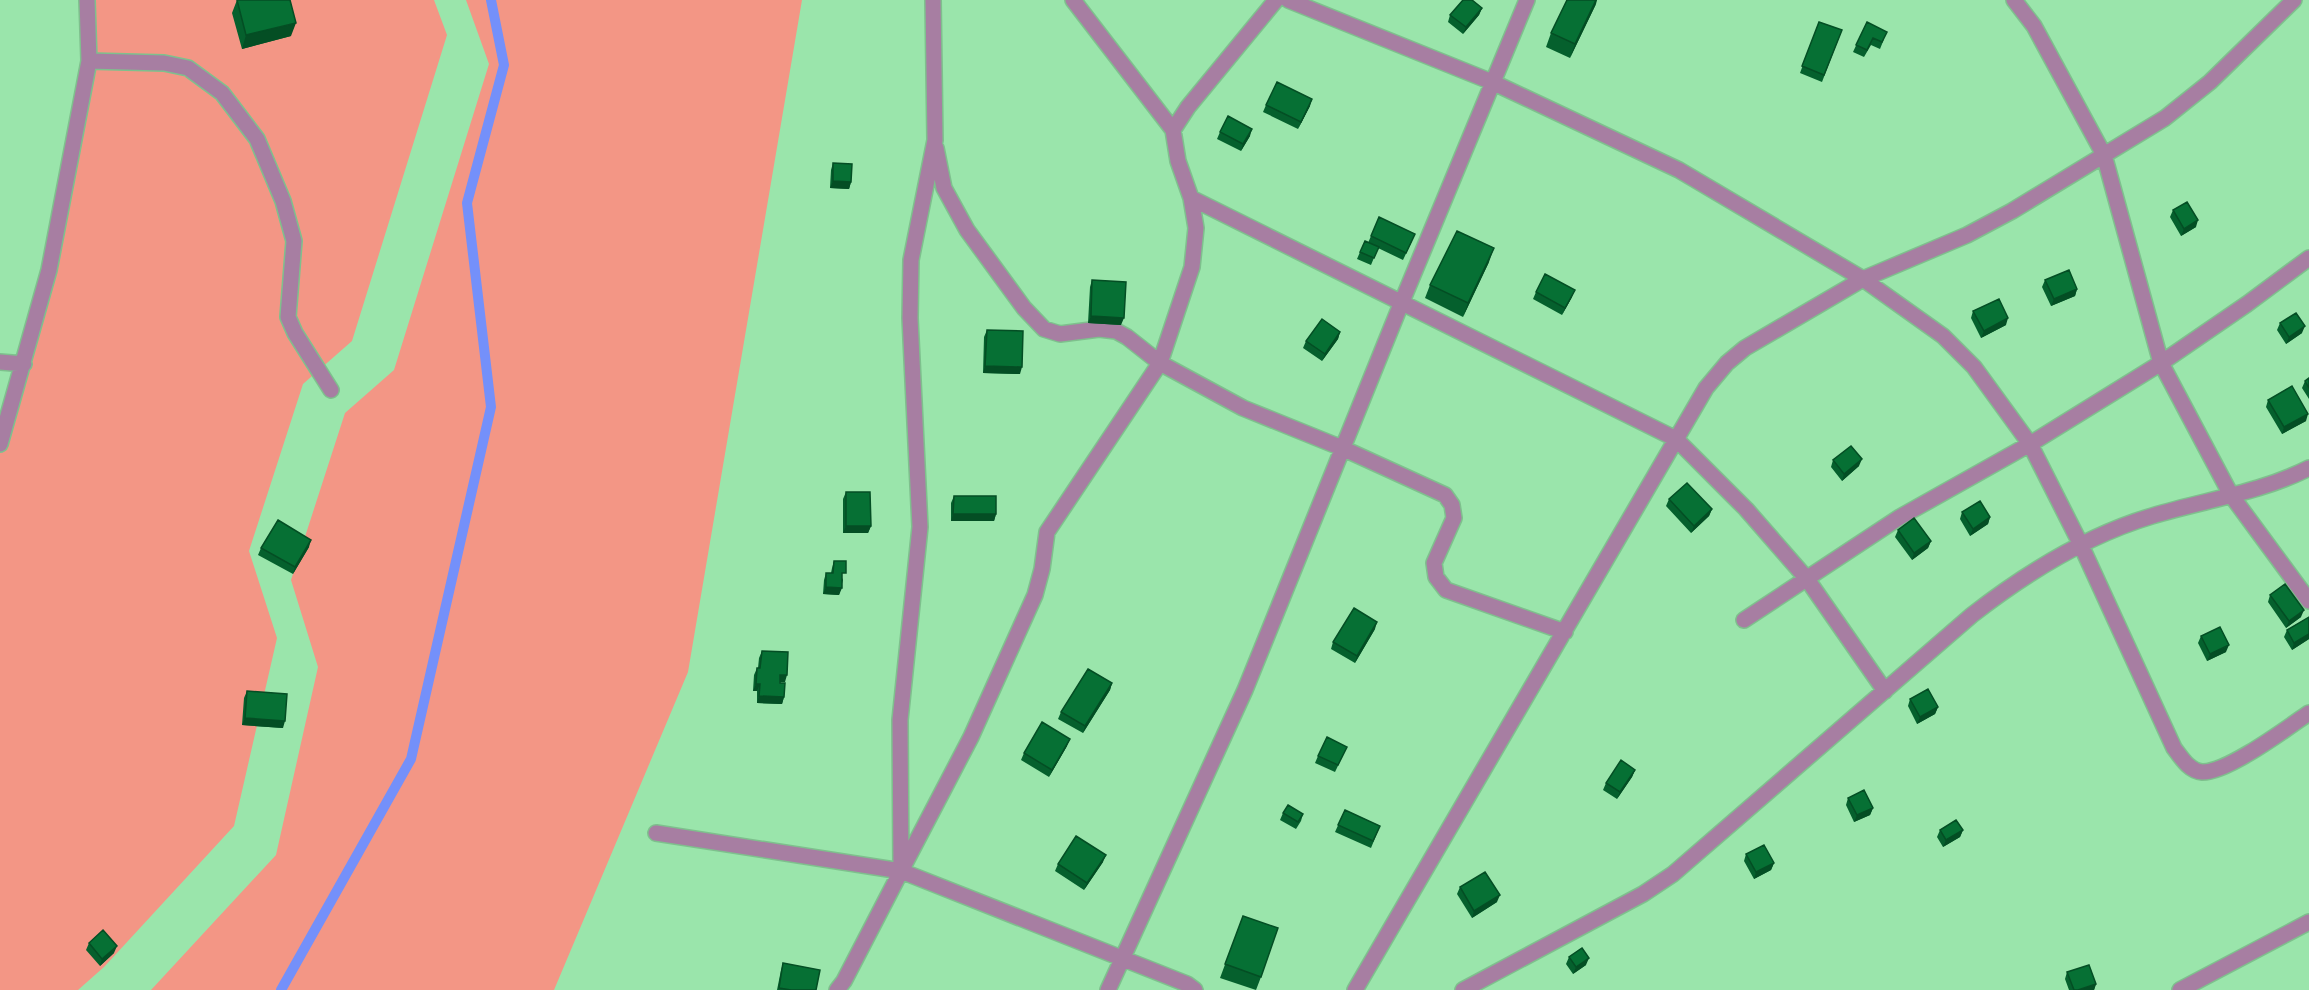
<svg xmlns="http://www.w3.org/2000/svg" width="2309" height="990" viewBox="0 0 2309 990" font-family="Mulish,sans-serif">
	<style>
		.green { fill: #f39685 }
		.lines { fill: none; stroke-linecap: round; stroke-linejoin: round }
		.stream { stroke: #7490fa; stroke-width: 10 }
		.minor-casing { stroke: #7ec08d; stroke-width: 18 }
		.minor { stroke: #a77ea2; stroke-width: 15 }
		.wall { fill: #05602d }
		.shaded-wall { fill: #044e24 }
		.building { fill: #067034; stroke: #044e24; stroke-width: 1.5 }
	</style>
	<rect width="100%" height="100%" fill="#9ae5ab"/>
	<!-- green -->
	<path class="green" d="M94,0H434L447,35L352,341L303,384L249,551L277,638L234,826L104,967L78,990H0V432L95,66Z
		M466,0H802L688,672L554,990H151L276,855L318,667L291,580L345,413L394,370L489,64Z"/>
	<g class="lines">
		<!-- stream -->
		<path class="stream" d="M281,990L411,759L491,407L467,203L504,65L491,0"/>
		<!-- minor casing -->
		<g class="minor-casing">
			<path id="minor" d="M1288,0L1492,82L1679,170L1863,279L1943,336L1974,367L2030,444L2080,543L2174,748C2181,757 2189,771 2202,772C2227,773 2287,728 2309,713
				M2014,0L2034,26L2104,155L2161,363L2231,495L2309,601
				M89,61L164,63L188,68L222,93L257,139L283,201L294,241L288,317L295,333L331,390
				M1173,130L1188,107L1276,0
				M936,148L944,188L967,230L1024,308L1044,329L1060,334L1099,329L1116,331L1127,337L1160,363L1243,408L1342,448L1445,495L1452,505L1454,518L1434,563L1436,577L1446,590L1565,632
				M1191,198L1676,439L1746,509L1807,579L1885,691
				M0,362L24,364
				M0,444L49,270L89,61L87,0
				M1744,620L1900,517L2030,444L2161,363L2247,304L2309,258
				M656,833L901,871L1187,984L1195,990
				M902,869L971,737L1035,595L1042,569L1047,532L1160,363L1192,267L1196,228L1191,198L1178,161L1173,130L1073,0
				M837,990L844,981L901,871L900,720L920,527L910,318L911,260L935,140L933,0
				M1108,990L1245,690L1401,304L1527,0
				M1355,990L1706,388L1727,363L1745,348L1863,279L1967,235L2012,211L2165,118L2210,82L2294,0
				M1463,990L1643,894L1673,874L1972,615C2026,573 2085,536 2152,516C2204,500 2260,493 2309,468
				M2180,990L2309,922"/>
		</g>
		<!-- minor -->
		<use href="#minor" class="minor"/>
	</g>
	<!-- wall -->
	<path class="wall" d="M237,0L291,36L242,49L232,13Z
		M1596,4L1570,58L1546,47L1551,33Z
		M1482,8L1479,15L1463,34L1448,22L1450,15Z
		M1819,22L1842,30L1822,82L1800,73Z
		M1867,22L1884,39L1880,49L1871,45L1864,57L1853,52Z
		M1266,105L1310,106L1298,129L1263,112Z
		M1220,132L1250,136L1241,151L1217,139Z
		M833,163L851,182L849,189L830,188L831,170Z
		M2173,210L2196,227L2181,236L2170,217Z
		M1371,236L1412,241L1403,260L1378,248L1371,265L1357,259L1360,252L1368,243Z
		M1489,262L1463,317L1425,298L1430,285Z
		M1092,280L1121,325L1088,323L1090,287Z
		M2045,280L2077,289L2075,296L2051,306L2042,287Z
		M1536,292L1572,297L1562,315L1533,299Z
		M1973,311L2006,325L1981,338L1971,318Z
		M2280,323L2302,333L2286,344L2277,330Z
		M987,330L1020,374L983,373L984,337Z
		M1340,332L1338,339L1322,361L1303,348L1306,341Z
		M2309,378V399L2302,388L2305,381Z
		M2268,400L2306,421L2282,434L2266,407Z
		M1833,460L1859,466L1842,481L1831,467Z
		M846,492L871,526L868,533H843V499Z
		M954,496L996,514L994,521H951V503Z
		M1669,499L1712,509L1709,516L1691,533L1666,506Z
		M1962,512L1990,517L1988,524L1970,536L1960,519Z
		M1898,530L1931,541L1928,548L1912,560L1895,537Z
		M309,547L293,574L258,555L261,548Z
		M834,561L843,580L839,595L823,594L824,580L826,573H831L832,568Z
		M2270,595L2301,617L2286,628L2268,602Z
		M2309,617V639L2292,650L2284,637L2287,630Z
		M1375,629L1355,663L1331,649L1333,642Z
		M2201,636L2226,652L2207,661L2198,643Z
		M762,651L785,682H780L784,697L782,704L757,703V691H753L754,675L757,668H758L759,658Z
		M1112,683L1110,690L1083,733L1058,719L1061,712Z
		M247,691L283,728L242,725L244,698Z
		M1910,699L1938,707L1935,714L1917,724L1908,706Z
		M1067,746L1049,777L1021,760L1024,753Z
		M1347,747L1335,772L1315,763L1318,756Z
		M1635,770L1632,777L1617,799L1603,790L1606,783Z
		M1848,798L1873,808L1870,815L1854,822L1846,805Z
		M1345,810L1380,826L1371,848L1335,832Z
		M1283,813L1303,814L1301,821L1296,829L1280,820Z
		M1940,830H1963L1960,837L1943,847L1937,837Z
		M1746,854L1774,863L1771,870L1754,879L1744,861Z
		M1103,862L1084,890L1055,871L1058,864Z
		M1460,887L1497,902L1472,918L1457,894Z
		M1243,916L1261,977L1256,990L1220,978Z
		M89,943L114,953L100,966L86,950Z
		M1569,957L1586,965L1573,974L1566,964Z
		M783,963L816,990H777L781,970Z
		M2067,972L2096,984L2094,990H2069L2065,979Z"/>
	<!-- shaded-wall -->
	<path class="shaded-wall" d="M1596,0H1597L1596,4L1570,58L1575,44Z
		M1482,8L1479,15L1463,34L1466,27Z
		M296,23L291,36L242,49L246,35Z
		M1312,99L1310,106L1298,129L1301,122Z
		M1252,129L1250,136L1241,151L1243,144Z
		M833,181L851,182L849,189L830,188Z
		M2198,220L2196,227L2181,236L2184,229Z
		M1494,248L1489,262L1463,317L1468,303Z
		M2077,289L2075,296L2051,306L2054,299Z
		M1575,290L1572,297L1562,315L1565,308Z
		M1091,316L1124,318L1121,325L1088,323Z
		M2008,318L2006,325L1981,338L1984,331Z
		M2305,326L2302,333L2286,344L2289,337Z
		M1340,332L1338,339L1322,361L1325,354Z
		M985,366L1022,367L1020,374L983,373Z
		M2308,414L2306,421L2282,434L2284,427Z
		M1862,459L1859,466L1842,481L1844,474Z
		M1712,509L1709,516L1691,533L1694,526Z
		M953,514H996L994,521H951Z
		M1990,517L1988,524L1970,536L1973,529Z
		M846,526H871L868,533H843Z
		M311,540L309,547L293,574L295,567Z
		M1931,541L1928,548L1912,560L1914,553Z
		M826,587L842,588L839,595L823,594Z
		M2304,610L2301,617L2286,628L2289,621Z
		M1377,622L1375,629L1355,663L1357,656Z
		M2309,634V639L2292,650L2294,643Z
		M2229,645L2226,652L2207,661L2210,654Z
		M780,675H787L785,682H778Z
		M1112,683L1110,690L1083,733L1085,726Z
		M756,684H760L757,691H753Z
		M759,696L784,697L782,704L757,703Z
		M1938,707L1935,714L1917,724L1920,717Z
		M245,718L285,721L283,728L242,725Z
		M1070,739L1067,746L1049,777L1052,770Z
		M1635,770L1632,777L1617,799L1620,792Z
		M1873,808L1870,815L1854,822L1857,815Z
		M1963,830L1960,837L1943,847L1946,840Z
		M1106,855L1103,862L1084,890L1087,883Z
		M1774,863L1771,870L1754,879L1756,872Z
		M1500,895L1497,902L1472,918L1474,911Z
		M117,946L114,953L100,966L102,959Z
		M1589,958L1586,965L1573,974L1576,967Z
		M2096,984L2094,990H2078Z"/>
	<!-- building -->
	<path class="building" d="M237,0H290L296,23L246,35Z
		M1463,0H1472L1482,8L1466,27L1450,15Z
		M1567,0H1596L1575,44L1551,33Z
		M1819,22L1842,30L1824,75L1802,66Z
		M1867,22L1887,32L1882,42L1873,38L1867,50L1856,45Z
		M1277,82L1312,99L1301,122L1266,105Z
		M1228,116L1252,129L1243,144L1220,132Z
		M833,163L852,164L851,182L833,181Z
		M2187,202L2198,220L2184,229L2173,210Z
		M1379,217L1415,234L1406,253L1371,236Z
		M1457,231L1494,248L1468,303L1430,285Z
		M1365,241L1379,247L1374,258L1360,252Z
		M2069,270L2077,289L2054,299L2045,280Z
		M1545,274L1575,290L1565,308L1536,292Z
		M1092,280L1126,282L1124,318L1091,316Z
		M1999,299L2008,318L1984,331L1973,311Z
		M2296,313L2305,326L2289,337L2280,323Z
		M1322,319L1340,332L1325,354L1306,341Z
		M987,330L1023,331L1022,367L985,366Z
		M2309,378V388L2305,381Z
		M2292,386L2308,414L2284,427L2268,400Z
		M1851,446L1862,459L1844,474L1833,460Z
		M1687,483L1712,509L1694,526L1669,499Z
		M846,492H870L871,526H846Z
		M954,496H996V514H953Z
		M1980,501L1990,517L1973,529L1962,512Z
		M1914,518L1931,541L1914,553L1898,530Z
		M278,520L311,540L295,567L261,548Z
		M834,561H846V573H842V588L826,587V573H833Z
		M2285,584L2304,610L2289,621L2270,595Z
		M1354,608L1377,622L1357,656L1333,642Z
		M2309,617V634L2294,643L2287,630Z
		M2220,627L2229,645L2210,654L2201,636Z
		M762,651L788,652L787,675H780V683H785L784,697L759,696L760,684H756L757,668H760Z
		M1088,669L1112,683L1085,726L1061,712Z
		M1928,689L1938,707L1920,717L1910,699Z
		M247,691L287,694L285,721L245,718Z
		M1042,722L1070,739L1052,770L1024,753Z
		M1327,737L1347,747L1338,765L1318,756Z
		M1621,760L1635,770L1620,792L1606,783Z
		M1864,790L1873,808L1857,815L1848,798Z
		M1288,805L1303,814L1298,822L1283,813Z
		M1345,810L1380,826L1373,841L1338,825Z
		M1956,820L1963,830L1946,840L1940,830Z
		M1076,836L1106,855L1087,883L1058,864Z
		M1764,845L1774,863L1756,872L1746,854Z
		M1485,872L1500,895L1474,911L1460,887Z
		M1243,916L1278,928L1261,977L1225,964Z
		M103,930L117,946L102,959L89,943Z
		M1582,948L1589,958L1576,967L1569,957Z
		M783,963L820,970L816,990H791L779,988Z
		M2089,965L2096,984L2078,990H2074L2067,972Z"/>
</svg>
